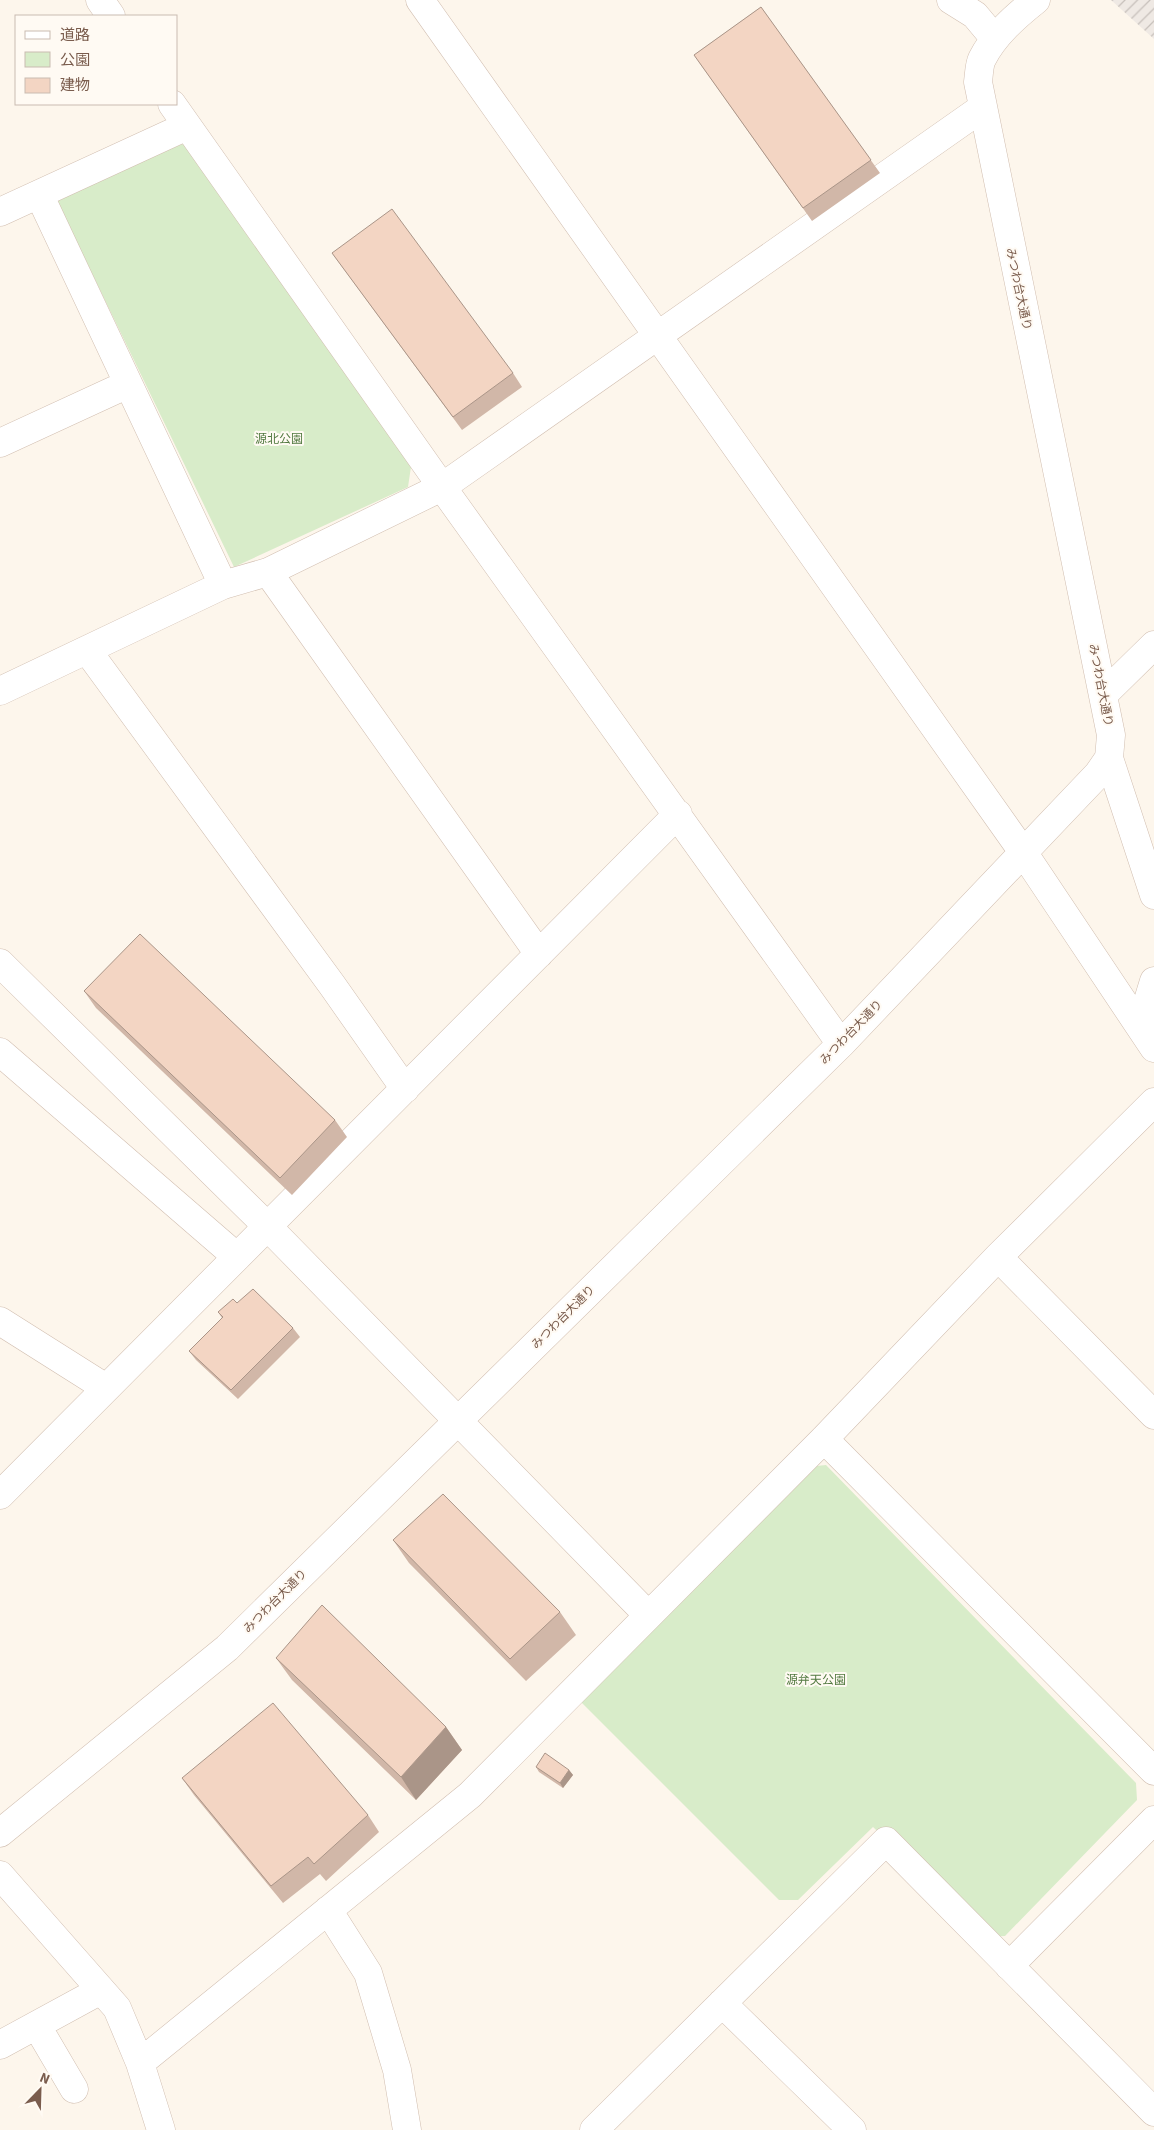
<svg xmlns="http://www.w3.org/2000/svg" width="1154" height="2130" viewBox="0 0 1154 2130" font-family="'Source Sans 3','Noto Sans JP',sans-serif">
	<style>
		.industrial { fill: url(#industrial-furrows) }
		.park { fill: #d8ecc9 }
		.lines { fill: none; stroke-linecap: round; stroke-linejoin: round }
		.minor-casing { stroke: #d1beb0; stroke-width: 29 }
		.minor { stroke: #fff; stroke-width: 28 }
		.wall { fill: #d1b7a8 }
		.shaded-wall { fill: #aa9588 }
		.building { fill: #f3d5c3; stroke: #aa9588 }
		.labels { text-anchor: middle; stroke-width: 4; stroke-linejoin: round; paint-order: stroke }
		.street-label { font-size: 12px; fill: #7a5c4d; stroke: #fffaf3 }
		.park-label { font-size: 12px; fill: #537a41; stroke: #fffaf3 }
	</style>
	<defs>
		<pattern id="industrial-furrows" width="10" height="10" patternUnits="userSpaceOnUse" patternTransform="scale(1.25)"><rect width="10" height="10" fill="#efe9e4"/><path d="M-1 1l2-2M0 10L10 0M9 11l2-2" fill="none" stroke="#c7c0bb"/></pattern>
	</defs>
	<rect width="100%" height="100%" fill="#fdf6ec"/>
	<!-- industrial -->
	<path class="industrial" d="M1111,0H1154V39Z"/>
	<!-- park -->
	<path class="park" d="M182,144L195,150L412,460L408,487L234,567L56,199Z
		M826,1465L1136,1783L1137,1800L1005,1936L987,1937L873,1827L798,1900H779L577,1698L807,1467Z"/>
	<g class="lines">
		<!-- minor casing -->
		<g class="minor-casing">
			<path id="minor" d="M100,0L111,16
				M420,0L1023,852L1154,1048
				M951,0L975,15L995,39
				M172,104L442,487L841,1044
				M39,194L223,585
				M0,212L187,126
				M0,443L128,384
				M268,572L539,954
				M87,650L332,985L405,1089
				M0,691L223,585L268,572L442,487L982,108
				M1103,695L1154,645
				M1109,758L1154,895
				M0,963L268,1227L648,1615
				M1140,1027L1154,981
				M0,1052L237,1257
				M998,1257L1154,1415
				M0,1321L106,1388
				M824,1439L1154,1771
				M0,1495L678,814
				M0,1833L227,1648L841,1044L1098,774L1109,758L1111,735L978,82C979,75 979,65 982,59C994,35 1016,16 1036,0
				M0,1875L117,2008L140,2063L161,2130
				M328,1910L368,1973L397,2070L407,2130
				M1009,1966L1154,1820
				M722,2003L852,2130
				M37,2026L74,2089
				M0,2045L101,1990
				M140,2063L470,1795L824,1439L998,1257L1154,1102
				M594,2130L886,1841L1154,2112"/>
		</g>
		<!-- minor -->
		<use href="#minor" class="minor"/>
	</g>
	<!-- wall -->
	<path class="wall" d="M761,7L880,173L812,221L694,55Z
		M332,253L513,373L522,387L462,430Z
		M84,991L335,1120L347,1137L292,1195L96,1008Z
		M237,1303L293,1328L300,1337L238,1399L196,1360L189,1351L222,1318L218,1312Z
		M393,1540L560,1612L576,1635L526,1681L409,1563Z
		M276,1658L446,1727L462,1750L416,1800L292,1680Z
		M536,1767L569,1770L573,1775L563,1788L539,1772Z
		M182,1778L368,1815L379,1832L326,1881L320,1874L283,1903L194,1795Z"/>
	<!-- shaded-wall -->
	<path class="shaded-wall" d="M446,1727L462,1750L416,1800L401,1777Z
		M569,1770L573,1775L563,1788L560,1783Z"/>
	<!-- building -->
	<path class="building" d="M761,7L871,160L803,208L694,55Z
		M392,209L513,373L453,417L332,253Z
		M140,934L335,1120L280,1178L84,991Z
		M253,1289L293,1328L231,1390L189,1351L223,1317L218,1312L233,1299L237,1303Z
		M443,1494L560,1612L510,1659L393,1540Z
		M322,1605L446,1727L401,1777L276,1658Z
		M273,1703L368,1815L314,1864L308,1857L271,1886L182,1778Z
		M545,1753L569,1770L560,1783L536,1767Z"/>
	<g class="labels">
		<!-- street labels -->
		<g class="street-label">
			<text transform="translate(1019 289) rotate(78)" y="4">みつわ台大通り</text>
			<text transform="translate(1101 685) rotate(79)" y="4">みつわ台大通り</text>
			<text transform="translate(851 1032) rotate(-46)" y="4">みつわ台大通り</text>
			<text transform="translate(563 1317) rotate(-45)" y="4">みつわ台大通り</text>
			<text transform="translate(275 1601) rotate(-45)" y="4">みつわ台大通り</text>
		</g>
		<!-- park labels -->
		<g class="park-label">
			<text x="279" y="443">源北公園</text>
			<text x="816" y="1684">源弁天公園</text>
		</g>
	</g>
	<!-- legend -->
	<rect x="15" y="15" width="162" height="90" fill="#fffaf3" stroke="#cabbb1"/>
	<rect x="25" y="31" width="25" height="8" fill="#ffffff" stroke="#cabbb1"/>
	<text x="60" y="40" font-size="15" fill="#7a5c4d">道路</text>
	<rect x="25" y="52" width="25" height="15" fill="#d8ecc9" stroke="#cabbb1"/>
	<text x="60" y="65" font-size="15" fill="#7a5c4d">公園</text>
	<rect x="25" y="78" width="25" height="15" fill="#f3d5c3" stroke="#cabbb1"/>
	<text x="60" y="90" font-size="15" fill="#7a5c4d">建物</text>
	<!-- north arrow -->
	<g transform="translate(40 2090) rotate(23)" stroke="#fffaf3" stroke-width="4" paint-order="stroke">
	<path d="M0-4L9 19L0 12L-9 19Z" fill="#7a5c4d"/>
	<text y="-8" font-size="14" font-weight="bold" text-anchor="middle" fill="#7a5c4d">N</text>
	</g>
</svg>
